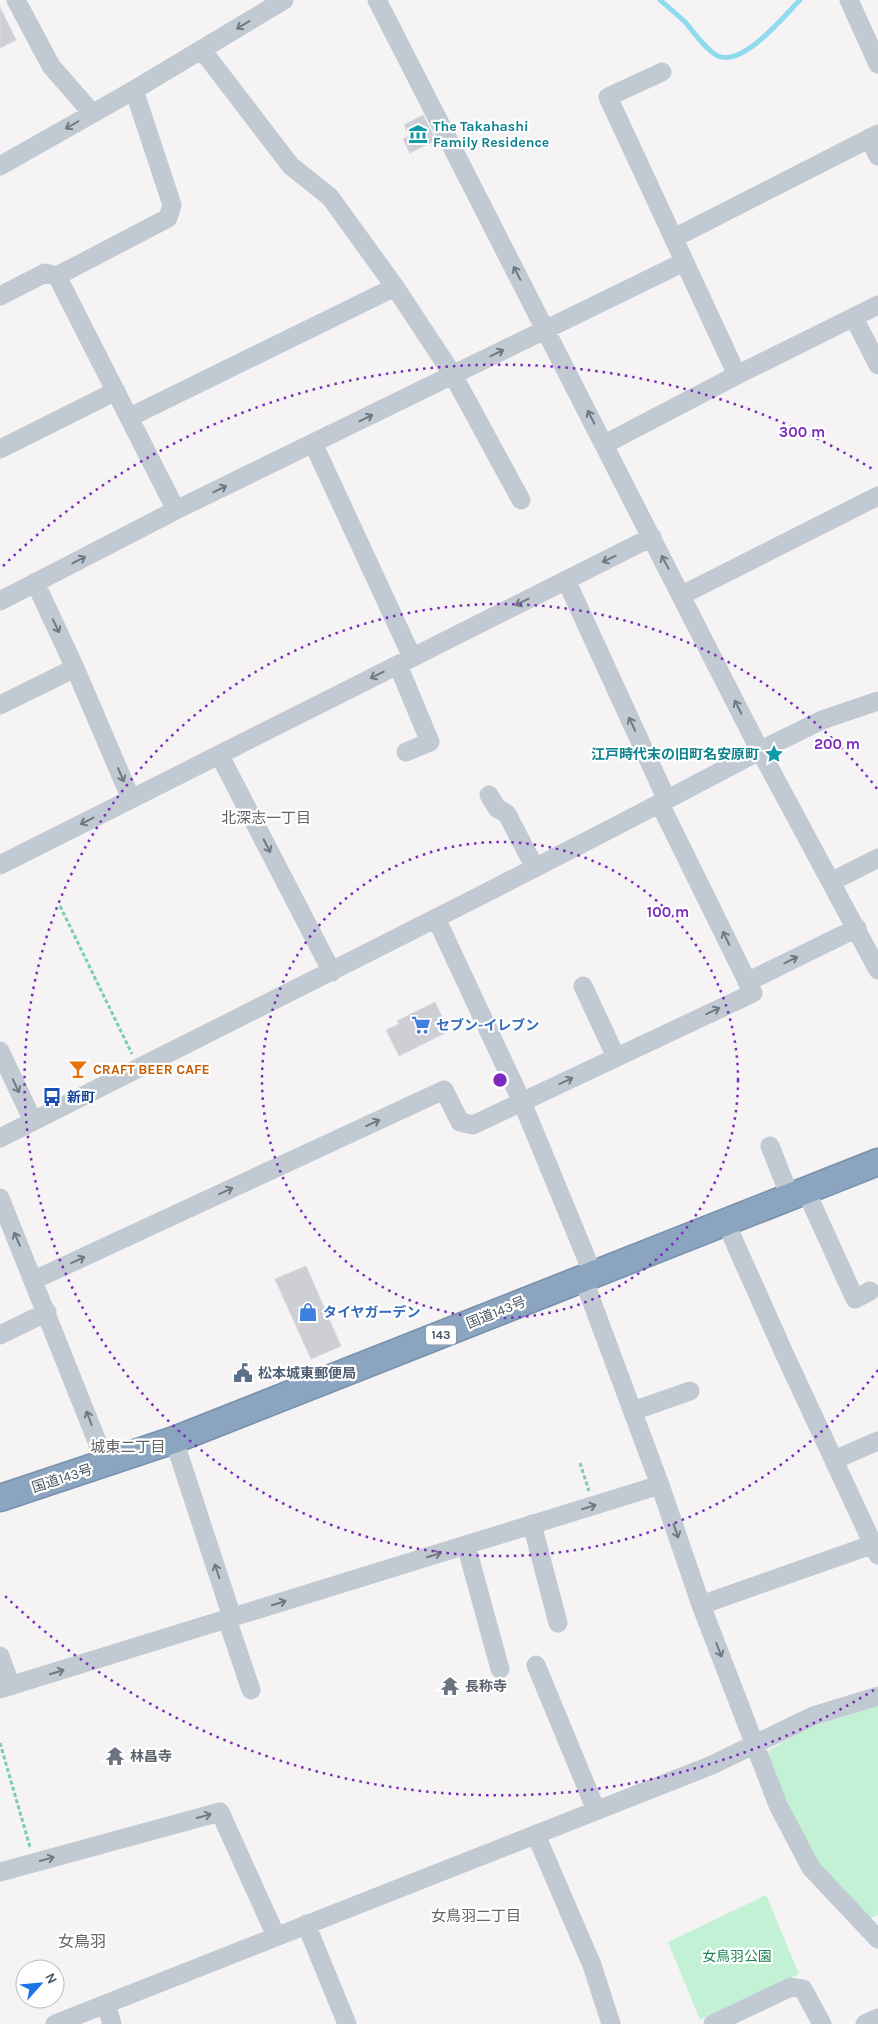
<svg xmlns="http://www.w3.org/2000/svg" width="878" height="2024" viewBox="0 0 878 2024" font-family="Karla,'Noto Sans JP',sans-serif">
	<style>
		.green { fill: #c3f1d5 }
		.lines { fill: none; stroke-linecap: round; stroke-linejoin: round }
		.stream { stroke: #90daee; stroke-width: 5 }
		.building { fill: #cdcfd5; stroke: #d7d9de }
		.highway-casing { stroke: #7690ad; stroke-width: 29 }
		.path { stroke: #7ad0a6; stroke-width: 3; stroke-dasharray: 4 2.5; stroke-linecap: butt }
		.minor { stroke: #c1cad2; stroke-width: 19 }
		.highway { stroke: #8ba5c1; stroke-width: 26 }
		.oneway { stroke: #6e7983 }
		.ring { fill: none; stroke: #7b2cbf; stroke-width: 2.5; stroke-dasharray: 2.5 5 }
		.labels { text-anchor: middle; stroke-width: 4.5; stroke-linejoin: round; paint-order: stroke }
		.shield { fill: #fff; stroke: #808990; stroke-width: 1 }
		.shield-label { font-size: 12px; font-weight: bold; fill: #4a5661 }
		.culture-label { font-size: 14px; font-weight: bold; fill: #0d838f; stroke: #fff; text-anchor: start }
		.shop-label { font-size: 14px; font-weight: bold; fill: #366cbe; stroke: #fff; text-anchor: start }
		.food-label { font-size: 14px; font-weight: bold; fill: #c56008; stroke: #fff; text-anchor: start }
		.transit-label { font-size: 14px; font-weight: bold; fill: #164399; stroke: #fff; text-anchor: start }
		.street-label { font-size: 14px; fill: #4a5661; stroke: #fff }
		.service-label { font-size: 14px; font-weight: bold; fill: #4e5e75; stroke: #fff; text-anchor: start }
		.worship-label { font-size: 14px; font-weight: bold; fill: #5b616d; stroke: #fff; text-anchor: start }
		.park-label { font-size: 14px; fill: #17864f; stroke: #fff }
		.neighbourhood-label { font-size: 15px; fill: #5f6368; stroke: #fff }
		.quarter-label { font-size: 16px; fill: #5f6368; stroke: #fff }
		.centre { fill: #7b2cbf; stroke: #fff; stroke-width: 2.5 }
		.ring-label { font-size: 15px; text-anchor: middle; font-weight: bold; fill: #7b2cbf; stroke: #fff; stroke-width: 4.5; stroke-linejoin: round; paint-order: stroke }
	</style>
	<rect width="100%" height="100%" fill="#f5f3f3"/>
	<!-- green -->
	<path class="green" d="M878,1706V1915L867,1919L811,1858L768,1758L769,1750L808,1728Z
		M766,1895L799,1974L700,2020L668,1942Z"/>
	<g class="lines">
		<!-- stream -->
		<path class="stream" d="M660,0C669,8 678,15 686,23C695,34 706,50 718,56C743,67 784,16 800,0"/>
	</g>
	<!-- building -->
	<path class="building" d="M0,7L16,40L0,48Z
		M423,115L436,140L410,153L403,139L410,136L404,125Z
		M435,1002L449,1031L399,1056L386,1030L399,1024L397,1021Z
		M306,1266L341,1346L311,1359L275,1279Z"/>
	<g class="lines">
		<!-- highway casing -->
		<g class="highway-casing">
			<path id="highway" d="M0,1498L174,1440L878,1162"/>
		</g>
		<!-- path -->
		<path class="path" d="M60,906L132,1054
			M580,1463L589,1491
			M0,1743L30,1847"/>
		<!-- minor -->
		<path class="minor" d="M16,0L51,66L92,113
			M377,0L755,741L878,970
			M849,0L878,64
			M202,50L291,166L330,197L395,287L453,375L521,500
			M662,72L608,97L737,375
			M869,138L878,156
			M0,166L134,90L284,0
			M674,238L878,134
			M57,276L176,510
			M0,296L45,273L57,276L168,218L172,205L134,90
			M854,318L878,365
			M130,417L395,287
			M313,443L412,657
			M605,444L737,375L878,305
			M0,449L116,391
			M566,580L667,800
			M35,582L75,668L131,799
			M682,595L878,496
			M0,601L176,510L684,262
			M398,665L430,742L406,752
			M0,705L75,668
			M220,756L332,972
			M489,795L497,808L507,814L535,868
			M0,865L652,537
			M831,882L878,858
			M436,918L522,1102L593,1274
			M747,982L857,928
			M583,986L616,1057
			M0,1051L33,1121
			M0,1138C254,1009 509,884 761,750L822,720L878,701
			M770,1146L790,1197
			M806,1191L855,1299L870,1291
			M0,1198L106,1464
			M726,1223L784,1353L878,1555
			M583,1278L660,1485L701,1605L778,1805L811,1868L878,1939
			M34,1280L444,1090L460,1122L473,1125L753,993L660,804
			M0,1335L47,1312
			M633,1411L690,1391
			M174,1440L232,1617
			M834,1460L878,1441
			M532,1524L558,1623
			M466,1545L500,1669
			M701,1605L874,1544
			M227,1619L251,1690
			M0,1656L11,1686
			M536,1665L596,1810
			M0,1689L660,1485
			M536,1835L592,1965L611,2024
			M0,1872L220,1812L276,1936
			M306,1924L347,2024
			M106,2004L112,2024
			M55,2024L712,1765L813,1716L878,1696
			M713,2024L791,1987L803,1989L822,2024
			M865,2024L878,2018"/>
		<!-- highway -->
		<use href="#highway" class="highway"/>
	</g>
	<!-- one-way arrows -->
	<defs><path id="oneway-shaft" d="M-6 0H5M1.5-3L5.5 0L1.5 3" fill="none" stroke-width="1.6" stroke-linecap="round" stroke-linejoin="round" transform="scale(1.25)"/></defs>
	<g class="oneway">
		<use href="#oneway-shaft" transform="translate(243 25) rotate(149)"/>
		<use href="#oneway-shaft" transform="translate(72 125) rotate(150)"/>
		<use href="#oneway-shaft" transform="translate(517 273) rotate(-117)"/>
		<use href="#oneway-shaft" transform="translate(497 353) rotate(-26)"/>
		<use href="#oneway-shaft" transform="translate(591 417) rotate(-117)"/>
		<use href="#oneway-shaft" transform="translate(366 418) rotate(-26)"/>
		<use href="#oneway-shaft" transform="translate(220 489) rotate(-26)"/>
		<use href="#oneway-shaft" transform="translate(609 559) rotate(154)"/>
		<use href="#oneway-shaft" transform="translate(79 560) rotate(-27)"/>
		<use href="#oneway-shaft" transform="translate(665 562) rotate(-118)"/>
		<use href="#oneway-shaft" transform="translate(522 602) rotate(154)"/>
		<use href="#oneway-shaft" transform="translate(56 626) rotate(65)"/>
		<use href="#oneway-shaft" transform="translate(377 675) rotate(153)"/>
		<use href="#oneway-shaft" transform="translate(738 707) rotate(-117)"/>
		<use href="#oneway-shaft" transform="translate(632 724) rotate(-115)"/>
		<use href="#oneway-shaft" transform="translate(121 775) rotate(67)"/>
		<use href="#oneway-shaft" transform="translate(87 821) rotate(153)"/>
		<use href="#oneway-shaft" transform="translate(267 846) rotate(63)"/>
		<use href="#oneway-shaft" transform="translate(726 938) rotate(-116)"/>
		<use href="#oneway-shaft" transform="translate(791 960) rotate(-26)"/>
		<use href="#oneway-shaft" transform="translate(713 1011) rotate(-25)"/>
		<use href="#oneway-shaft" transform="translate(566 1081) rotate(-25)"/>
		<use href="#oneway-shaft" transform="translate(16 1086) rotate(65)"/>
		<use href="#oneway-shaft" transform="translate(373 1123) rotate(-25)"/>
		<use href="#oneway-shaft" transform="translate(226 1191) rotate(-25)"/>
		<use href="#oneway-shaft" transform="translate(17 1239) rotate(-113)"/>
		<use href="#oneway-shaft" transform="translate(78 1260) rotate(-25)"/>
		<use href="#oneway-shaft" transform="translate(89 1418) rotate(-111)"/>
		<use href="#oneway-shaft" transform="translate(589 1507) rotate(-17)"/>
		<use href="#oneway-shaft" transform="translate(676 1531) rotate(71)"/>
		<use href="#oneway-shaft" transform="translate(434 1555) rotate(-17)"/>
		<use href="#oneway-shaft" transform="translate(217 1571) rotate(-108)"/>
		<use href="#oneway-shaft" transform="translate(279 1603) rotate(-17)"/>
		<use href="#oneway-shaft" transform="translate(719 1650) rotate(69)"/>
		<use href="#oneway-shaft" transform="translate(57 1672) rotate(-17)"/>
		<use href="#oneway-shaft" transform="translate(204 1816) rotate(-15)"/>
		<use href="#oneway-shaft" transform="translate(47 1859) rotate(-15)"/>
	</g>
	<!-- distance rings -->
	<g class="ring">
		<circle cx="500" cy="1080" r="238"/>
		<path d="M878 1370A476 476 0 1 1 878 790"/>
		<path d="M874 1690A715 715 0 0 1 3 1594M3 566A715 715 0 0 1 874 470"/>
	</g>
	<!-- icons -->
	<defs>
		<g id="museum-bare" transform="scale(1.5)"><path d="M0-6L6-3V-2H-6V-3ZM-5-1h2V3h-2ZM-1-1h2V3h-2ZM3-1h2V3H3ZM-6 4H6V6H-6Z" fill="#0f9aa8" stroke="#fff" stroke-width="2.5" paint-order="stroke"/></g>
		<g id="sight-bare" transform="scale(1.5)"><path d="M0-6L1.8-2.2L6-1.7L2.9 1.2L3.7 5.4L0 3.3L-3.7 5.4L-2.9 1.2L-6-1.7L-1.8-2.2Z" fill="#0f9aa8" stroke="#fff" stroke-width="2.5" paint-order="stroke"/></g>
		<g id="supermarket-bare" transform="scale(1.5)"><path d="M-6-5.5h2.5l.6 2H6L4.5 2H-2.5L-4.4-4H-6ZM-1.5 3.2a1.3 1.3 0 1 0 .1 0ZM3 3.2a1.3 1.3 0 1 0 .1 0Z" fill="#3f7fe0" stroke="#fff" stroke-width="2.5" paint-order="stroke"/></g>
		<g id="bar-bare" transform="scale(1.5)"><path d="M-6-5H6L.8 .8V4.5H3.5V6h-7V4.5H-.8V.8Z" fill="#e8710a" stroke="#fff" stroke-width="2.5" paint-order="stroke"/></g>
		<g id="bus-bare" transform="scale(1.5)"><path d="M-5-6H5V4H4V6H2V4H-2V6H-4V4H-5ZM-3.5-4V0h7V-4ZM-3.5 1.2v1.5H-2V1.2ZM2 1.2v1.5H3.5V1.2Z" fill="#1a4fb4" stroke="#fff" stroke-width="2.5" paint-order="stroke"/></g>
		<g id="shop-bare" transform="scale(1.5)"><path d="M-5-2.5h2.3a2.7 3.5 0 0 1 5.4 0H5L5.5 6h-11ZM-1.5-2.5h3a1.5 2.3 0 0 0-3 0Z" fill="#3f7fe0" stroke="#fff" stroke-width="2.5" paint-order="stroke"/></g>
		<g id="civic-bare" transform="scale(1.5)"><path d="M-.6-6.5H3V-4.5H.6V-3L4-1V1h2V6H-6V1h2V-1L-.6-3ZM-1.2 2.5V6h2.4V2.5Z" fill="#5c6f8a" stroke="#fff" stroke-width="2.5" paint-order="stroke"/></g>
		<g id="temple-bare" transform="scale(1.5)"><path d="M0-6L5-2H3V0L6.5 2.5H4V6H1.5V3h-3V6H-4V2.5H-6.5L-3 0V-2H-5Z" fill="#6b7280" stroke="#fff" stroke-width="2.5" paint-order="stroke"/></g>
	</defs>
	<g fill-rule="evenodd">
		<use href="#museum-bare" x="418" y="134"/>
		<use href="#sight-bare" x="774" y="754"/>
		<use href="#supermarket-bare" x="421" y="1025"/>
		<use href="#bar-bare" x="78" y="1069"/>
		<use href="#bus-bare" x="52" y="1097"/>
		<use href="#shop-bare" x="308" y="1312"/>
		<use href="#civic-bare" x="243" y="1373"/>
		<use href="#temple-bare" x="450" y="1686"/>
		<use href="#temple-bare" x="115" y="1756"/>
	</g>
	<g class="labels">
		<!-- shield labels -->
		<rect class="shield" x="426" y="1325.5" width="30" height="19" rx="4"/>
		<g class="shield-label">
			<text x="441" y="1339">143</text>
		</g>
		<!-- culture labels -->
		<g class="culture-label">
			<text x="433" y="131">The Takahashi<tspan x="433" dy="16">Family Residence</tspan></text>
			<text x="759" y="759" text-anchor="end">江戸時代末の旧町名安原町</text>
		</g>
		<!-- shop labels -->
		<g class="shop-label">
			<text x="436" y="1030">セブン-イレブン</text>
			<text x="323" y="1317">タイヤガーデン</text>
		</g>
		<!-- food labels -->
		<g class="food-label">
			<text x="93" y="1074">CRAFT BEER CAFE</text>
		</g>
		<!-- transit labels -->
		<g class="transit-label">
			<text x="67" y="1102">新町</text>
		</g>
		<!-- street labels -->
		<g class="street-label">
			<text transform="translate(496 1312) rotate(-22)" y="5">国道143号</text>
			<text transform="translate(62 1478) rotate(-18)" y="5">国道143号</text>
		</g>
		<!-- service labels -->
		<g class="service-label">
			<text x="258" y="1378">松本城東郵便局</text>
		</g>
		<!-- worship labels -->
		<g class="worship-label">
			<text x="465" y="1691">長称寺</text>
			<text x="130" y="1761">林昌寺</text>
		</g>
		<!-- park labels -->
		<g class="park-label">
			<text x="737" y="1961">女鳥羽公園</text>
		</g>
		<!-- neighbourhood labels -->
		<g class="neighbourhood-label">
			<text x="266" y="823">北深志一丁目</text>
			<text x="128" y="1452">城東二丁目</text>
			<text x="476" y="1921">女鳥羽二丁目</text>
		</g>
		<!-- quarter labels -->
		<g class="quarter-label">
			<text x="82" y="1947">女鳥羽</text>
		</g>
	</g>
	<circle cx="500" cy="1080" r="8" class="centre"/>
	<g class="ring-label">
		<text x="802" y="437">300 m</text>
		<text x="837" y="749">200 m</text>
		<text x="668" y="917">100 m</text>
	</g>
	<!-- north arrow -->
	<g transform="translate(40 1984) rotate(63)"><circle r="24" fill="#ffffff" stroke="#b7bbc0"/>
	<path d="M0-4L9 19L0 12L-9 19Z" fill="#1a73e8"/>
	<text y="-8" font-size="14" font-weight="bold" text-anchor="middle" fill="#4a5661">N</text>
	</g>
</svg>
